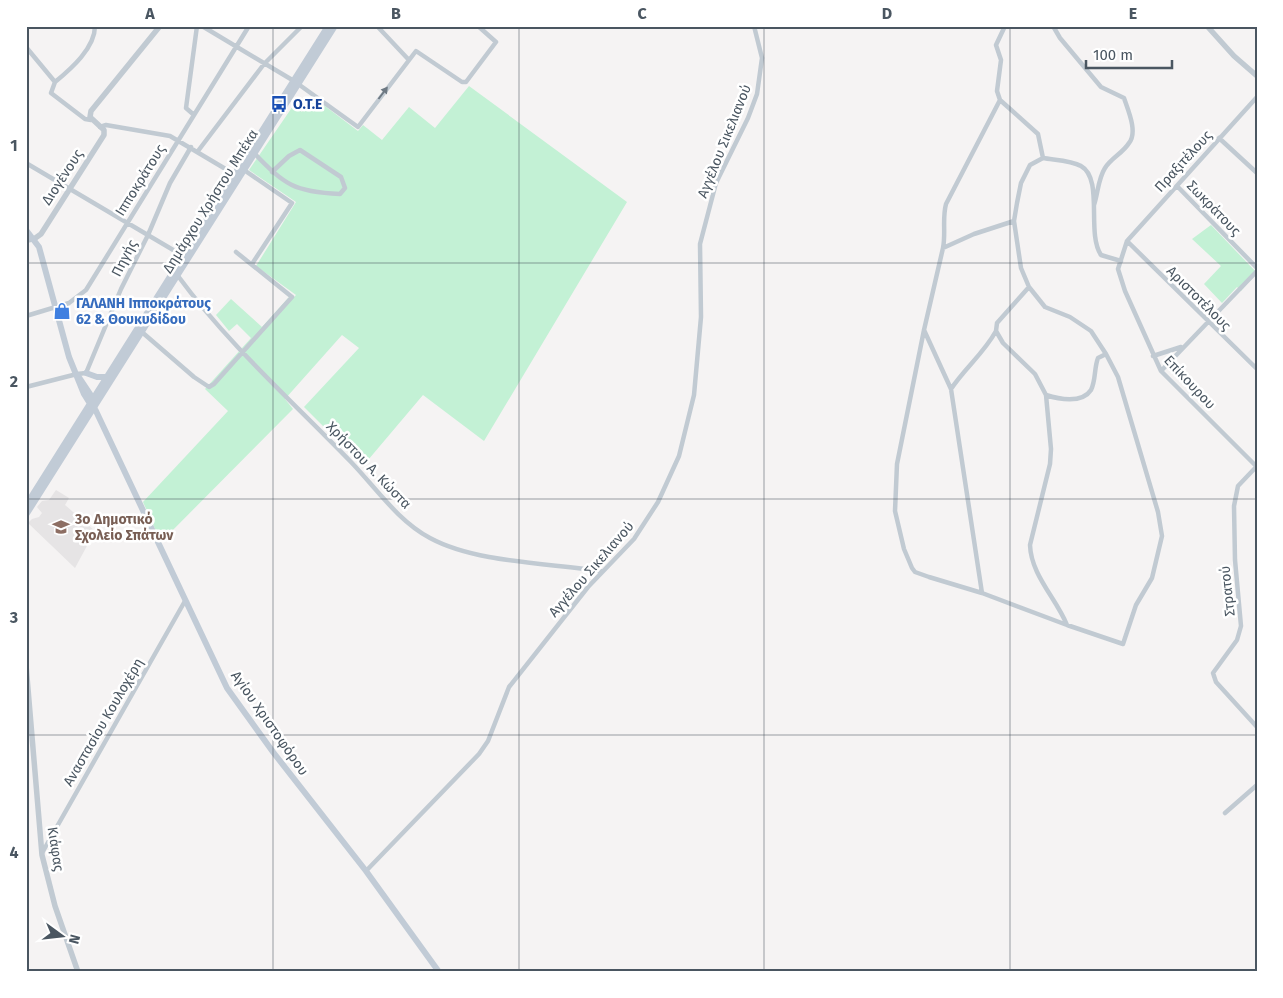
<svg xmlns="http://www.w3.org/2000/svg" width="1283" height="998" viewBox="0 0 1283 998" font-family="'Fira Sans',sans-serif">
	<style>
		.education { fill: #e6e4e5 }
		.green { fill: #c3f1d5 }
		.lines { fill: none; stroke-linecap: round; stroke-linejoin: round }
		.minor { stroke: #c1cad2; stroke-width: 4.5 }
		.tertiary { stroke: #c1cad2; stroke-width: 5.5 }
		.secondary { stroke: #c1cbd6; stroke-width: 6 }
		.oneway { fill: #6e7983 }
		.grid { fill: none; stroke: #4a5661; stroke-width: 1; stroke-opacity: 0.55 }
		.labels { text-anchor: middle; stroke-width: 5; stroke-linejoin: round; paint-order: stroke }
		.transit-label { font-size: 14px; font-weight: bold; fill: #164399; stroke: #fff; text-anchor: start }
		.street-label { font-size: 14px; fill: #4a5661; stroke: #fff }
		.shop-label { font-size: 14px; font-weight: bold; fill: #366cbe; stroke: #fff; text-anchor: start }
		.education-label { font-size: 14px; font-weight: bold; fill: #785e54; stroke: #fff; text-anchor: start }
		.neatline { fill: none; stroke: #4a5661; stroke-width: 2 }
		.grid-label { font-size: 16px; text-anchor: middle; font-weight: bold; fill: #4a5661 }
	</style>
	<rect width="100%" height="100%" fill="#f5f3f3"/>
	<!-- education -->
	<path class="education" d="M56,490L69,498L65,505L95,531L75,568L28,523L32,519L39,517L42,513L37,507L42,501L49,500Z"/>
	<!-- green -->
	<path class="green" d="M469,86L627,202L484,441L423,395L363,466L304,407L359,348L342,335L285,399L293,409L161,542L143,502L228,411L205,389L251,338L237,324L229,331L216,315L231,299L262,327L289,297L293,298L296,295L256,266L296,202L249,170L293,106L302,112L313,97L358,131L363,125L382,140L409,107L435,128Z
		M1211,225L1257,273L1241,291L1237,287L1222,303L1204,284L1221,266L1192,239Z"/>
	<g class="lines">
		<!-- minor -->
		<path class="minor" d="M202,26L294,81L358,127L416,51L462,82H466L496,42L478,26
			M377,26L408,59
			M1053,26L1060,38L1101,87L1124,98C1128,110 1138,132 1129,143C1123,153 1111,158 1105,168C1098,179 1098,193 1094,205
			M26,47L55,82L51,93L85,119L91,120
			M55,82C71,69 95,48 95,26
			M1257,97L1127,241L1118,269L1125,291L1161,371L1257,467
			M1000,100L997,91L1001,60L996,45L1005,26
			M194,115L186,108L197,26
			M100,127L106,125L170,136L234,174
			M1219,138L1257,173
			M198,151L264,64L302,26
			M254,153C285,185 294,192 340,194L345,188L341,177L300,150L289,156L272,172
			M26,163L185,257
			M244,170L292,203L252,264
			M1177,186L1257,268
			M1014,221L974,234L943,248C946,233 942,219 946,204L1000,100L1038,134L1043,158
			M26,241L34,239
			M1127,241L1257,369
			M943,248L924,330L897,464L895,511L904,549L912,568L915,572L929,577L982,593L1067,625L1123,644L1136,605L1152,578L1162,536L1158,512L1118,377L1106,354L1098,358C1094,368 1096,380 1091,390C1082,404 1058,399 1046,395L1035,374L1003,343L996,331L997,323L1029,287
			M178,276C228,344 292,401 351,462C376,488 398,521 430,538C476,563 549,563 601,571
			M26,316L69,303L86,290L249,26
			M924,330L951,389L982,593
			M143,333L194,377L209,387L214,384L292,297L236,252
			M1106,354L1091,331L1070,317L1045,307L1029,287L1021,268L1014,221L1017,203L1021,183L1030,165L1043,158C1054,160 1071,160 1081,166C1104,179 1086,233 1101,255L1121,261
			M1153,356L1181,347
			M1161,371L1257,271
			M26,387L77,374L86,373L121,289L148,235L170,183L191,147
			M951,389C965,368 984,353 996,331
			M1046,395L1051,449L1050,464L1030,545C1031,575 1056,598 1067,625
			M1257,466L1238,486L1234,506L1235,560L1241,626L1237,640L1213,673L1216,682L1257,727
			M1225,813L1257,785
			M42,853L185,601
			M366,871L479,754L488,741L509,687L588,587L634,539L658,502L679,456L694,395L701,317L700,244L716,183L748,118L757,94L762,58L754,26"/>
		<!-- tertiary -->
		<path class="tertiary" d="M1207,26L1234,56L1257,76
			M34,239L41,234L104,135V130L90,117L91,111L160,26
			M26,665L42,855L55,906L78,972"/>
		<!-- secondary -->
		<path class="secondary" d="M26,230L39,247L69,357L84,394L92,407
			M86,373L97,377H107
			M78,376L90,394L95,409L227,688L273,752L366,871L439,972
			M26,505L328,26
			M26,515L335,26"/>
	</g>
	<!-- one-way arrows -->
	<defs><path id="oneway-solid" d="M-6-.8H1V-3.2L6.5 0L1 3.2V.8H-6Z" transform="scale(1.25)"/></defs>
	<use class="oneway" href="#oneway-solid" transform="translate(383 93) rotate(-53)"/>
	<!-- grid -->
	<path class="grid" d="M273,26V972M519,26V972M764,26V972M1010,26V972M26,263H1257M26,499H1257M26,735H1257"/>
	<!-- icons -->
	<defs>
		<g id="bus-bare" transform="scale(1.35)"><path d="M-5-6H5V4H4V6H2V4H-2V6H-4V4H-5ZM-3.5-4V0h7V-4ZM-3.5 1.2v1.5H-2V1.2ZM2 1.2v1.5H3.5V1.2Z" fill="#1a4fb4" stroke="#fff" stroke-width="2.5" paint-order="stroke"/></g>
		<g id="shop-bare" transform="scale(1.35)"><path d="M-5-2.5h2.3a2.7 3.5 0 0 1 5.4 0H5L5.5 6h-11ZM-1.5-2.5h3a1.5 2.3 0 0 0-3 0Z" fill="#3f7fe0" stroke="#fff" stroke-width="2.5" paint-order="stroke"/></g>
		<g id="school-bare" transform="scale(1.35)"><path d="M0-5L7-2L0 1L-7-2ZM-4 1L0 2.5L4 1V4Q0 6-4 4Z" fill="#8d6e63" stroke="#fff" stroke-width="2.5" paint-order="stroke"/></g>
	</defs>
	<g fill-rule="evenodd">
		<use href="#bus-bare" x="279" y="104"/>
		<use href="#shop-bare" x="62" y="311"/>
		<use href="#school-bare" x="61" y="527"/>
	</g>
	<g class="labels">
		<!-- transit labels -->
		<g class="transit-label">
			<text x="293" y="109">Ο.Τ.Ε</text>
		</g>
		<!-- street labels -->
		<g class="street-label">
			<text transform="translate(724 141) rotate(-68)" y="5">Αγγέλου Σικελιανού</text>
			<text transform="translate(1183 161) rotate(-48)" y="5">Πραξιτέλους</text>
			<text transform="translate(62 177) rotate(-57)" y="5">Διογένους</text>
			<text transform="translate(140 180) rotate(-58)" y="5">Ιπποκράτους</text>
			<text transform="translate(210 201) rotate(-58)" y="5">Δημάρχου Χρήστου Μπέκα</text>
			<text transform="translate(1214 208) rotate(46)" y="5">Σωκράτους</text>
			<text transform="translate(124 258) rotate(-63)" y="5">Πηγής</text>
			<text transform="translate(1199 298) rotate(45)" y="5">Αριστοτέλους</text>
			<text transform="translate(1190 382) rotate(47)" y="5">Επίκουρου</text>
			<text transform="translate(369 465) rotate(46)" y="5">Χρήστου Α. Κώστα</text>
			<text transform="translate(591 569) rotate(-49)" y="5">Αγγέλου Σικελιανού</text>
			<text transform="translate(1227 591) rotate(-96)" y="5">Στρατού</text>
			<text transform="translate(103 722) rotate(-60)" y="5">Αναστασίου Κουλοχέρη</text>
			<text transform="translate(270 723) rotate(55)" y="5">Αγίου Χριστοφόρου</text>
			<text transform="translate(56 849) rotate(81)" y="5">Κιάφας</text>
		</g>
		<!-- shop labels -->
		<g class="shop-label">
			<text x="76" y="308">ΓΑΛΑΝΗ Ιπποκράτους<tspan x="76" dy="16">62 &amp; Θουκυδίδου</tspan></text>
		</g>
		<!-- education labels -->
		<g class="education-label">
			<text x="75" y="524">3ο Δημοτικό<tspan x="75" dy="16">Σχολείο Σπάτων</tspan></text>
		</g>
	</g>
	<!-- border -->
	<rect width="1283" height="998" fill="none" stroke="#ffffff" stroke-width="55"/>
	<!-- north arrow -->
	<g transform="translate(62 936) rotate(105)" stroke="#ffffff" stroke-width="4" paint-order="stroke">
	<path d="M0-4L9 19L0 12L-9 19Z" fill="#4a5661"/>
	<text y="-8" font-size="14" font-weight="bold" text-anchor="middle" fill="#4a5661">N</text>
	</g>
	<!-- scale -->
	<path d="M1086 60v8h86v-8" fill="none" stroke="#4a5661" stroke-width="2.5"/>
	<text x="1093" y="60" font-size="15" fill="#4a5661" stroke="#ffffff" stroke-width="4" paint-order="stroke">100 m</text>
	<rect x="28" y="28" width="1228" height="942" class="neatline"/>
	<g class="grid-label">
		<text x="150" y="19">A</text>
		<text x="396" y="19">B</text>
		<text x="642" y="19">C</text>
		<text x="887" y="19">D</text>
		<text x="1133" y="19">E</text>
		<text x="14" y="151">1</text>
		<text x="14" y="387">2</text>
		<text x="14" y="623">3</text>
		<text x="14" y="858">4</text>
	</g>
</svg>
